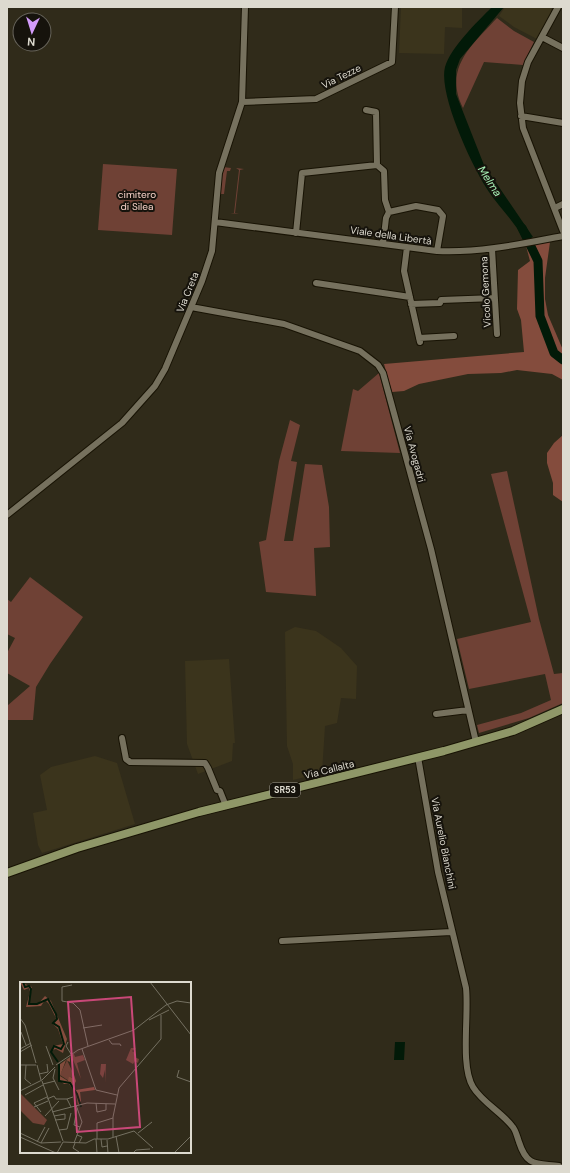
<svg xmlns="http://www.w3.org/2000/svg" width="570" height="1173" viewBox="0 0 570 1173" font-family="'DM Sans',sans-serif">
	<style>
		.built { fill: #3b341c }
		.green { fill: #6f4135 }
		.forest { fill: #844c3d }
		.water { fill: #021a08 }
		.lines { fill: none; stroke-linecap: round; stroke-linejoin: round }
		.river { stroke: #021a08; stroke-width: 9 }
		.minor-casing { stroke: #181304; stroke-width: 8 }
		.major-casing { stroke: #181304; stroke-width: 10 }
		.minor { stroke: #76715e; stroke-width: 6 }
		.major { stroke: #8f9768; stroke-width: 8 }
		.labels { text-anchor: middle; stroke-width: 4; stroke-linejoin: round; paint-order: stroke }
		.shield { fill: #16130c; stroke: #a19e94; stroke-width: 1 }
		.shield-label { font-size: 9px; font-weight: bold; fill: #dddacf }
		.street-label { font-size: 10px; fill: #dddacf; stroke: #16130c }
		.park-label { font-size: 10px; fill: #f8d3c9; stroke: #16130c }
		.water-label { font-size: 11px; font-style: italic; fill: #aaf5b9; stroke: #16130c }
		.inset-river { fill: none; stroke: #021a08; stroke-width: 2 }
		.inset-road { fill: none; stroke: #757162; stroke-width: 1 }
		.view { fill: #c94878; fill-opacity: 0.15; stroke: #c94878; stroke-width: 2 }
		.inset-edge { fill: none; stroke: #dddacf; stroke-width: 2 }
	</style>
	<rect width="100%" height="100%" fill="#302b1a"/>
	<!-- built -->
	<path class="built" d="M401,7H462V28L445,27L444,54L399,53Z
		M505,7H552L551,13L537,39L514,27L499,16Z
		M295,627L316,631L341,648L357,666L356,699L341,698L337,723L325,726L322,773L293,780V764L287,746L285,632Z
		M229,659L235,743H233L232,761L198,774L187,744L185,661Z
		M95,756L117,763L135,824L42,853L38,845L33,813L47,810L40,775L51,767Z"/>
	<!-- green -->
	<path class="green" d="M497,18L514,31L534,42L523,65L484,62L463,108C443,68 472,45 497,18Z
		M103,164L177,169L172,235L98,230Z
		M223,167L231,168L230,171H227L224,194H219Z
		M236,168L244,169L240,170L235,213L239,214L230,213H234L239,170Z
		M379,373L400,453L341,451L353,389L358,391Z
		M290,420L300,425L291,461L297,462L284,541H293L305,464L322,465L329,507L330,547L314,548L316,596L266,592L259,542L266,540L279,461Z
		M507,471L539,619L554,674L563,673V703L529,718L479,733L477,725L521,713L551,700L545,674L469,689L457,639L531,622L491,474Z
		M30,577L83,617L50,664L36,687L33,720H7V706L30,686L7,673V653L15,638L7,634V599L11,602Z"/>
	<!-- forest -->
	<path class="forest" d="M550,242L545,278V299L548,315L563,350V380L552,374L517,370L501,373L468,374L419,384L404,391L392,392L384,364L524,352L521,320L517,309L518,270L530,261L526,246Z
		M563,435V502L553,495V483L547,463V453L554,443Z"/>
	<!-- water -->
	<path class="water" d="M492,7H504L460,59L456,70V94L484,165L533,237L523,239C516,223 499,207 489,192C473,169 438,94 445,67C451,47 477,22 492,7Z
		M395,1042H405L404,1060H394Z"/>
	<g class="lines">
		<!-- river -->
		<path class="river" d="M522,228L538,261L540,316L554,353L563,360"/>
		<!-- minor casing -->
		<g class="minor-casing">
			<path id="minor" d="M558,7L528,62L522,81L520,103L523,128L563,231
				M542,37L563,48
				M242,102L316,99L392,62L395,7
				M366,110L376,112L377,165
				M521,116L563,123
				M555,208L563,204
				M389,212L416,206L438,210L443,216L437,251
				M215,222L437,251C480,253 521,244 563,236
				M296,233L302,173L377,165L384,171L385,200L389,212L386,218L383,244
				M407,247L404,271L420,342
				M492,249L497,334
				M316,283L410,297
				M411,304L440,303L441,300L495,298
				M191,307L284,324L360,351L378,365L383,373L431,549L476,742
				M419,338L454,336
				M7,515L122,423L155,386L165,369L202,281L212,251L219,173L242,102L245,7
				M436,714L468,710
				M122,738L126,759L130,762L205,763L208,768L217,790L220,791L226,806
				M418,757L438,872L466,988C469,1015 460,1066 473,1087C482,1102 501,1112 512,1126C516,1130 517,1137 519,1142C527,1167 536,1163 559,1166
				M282,941L451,932"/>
		</g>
		<!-- major casing -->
		<g class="major-casing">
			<path id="major" d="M7,873L77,848L199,812L444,751L513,731L563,709"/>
		</g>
		<!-- minor -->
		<use href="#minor" class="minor"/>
		<!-- major -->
		<use href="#major" class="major"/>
	</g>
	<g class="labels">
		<!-- shield labels -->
		<rect class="shield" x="270" y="783" width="30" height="14" rx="3"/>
		<g class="shield-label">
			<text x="285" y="793">SR53</text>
		</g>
		<!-- street labels -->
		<g class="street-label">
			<text transform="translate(341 76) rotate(-26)" y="4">Via Tezze</text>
			<text transform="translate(391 235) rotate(8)" y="4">Viale della Libertà</text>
			<text transform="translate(187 292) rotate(-68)" y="4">Via Creta</text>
			<text transform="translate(485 292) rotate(-93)" y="4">Vicolo Gemona</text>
			<text transform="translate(415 454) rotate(75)" y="4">Via Avogadri</text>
			<text transform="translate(329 769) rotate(-14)" y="4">Via Callalta</text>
			<text transform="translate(444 843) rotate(79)" y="4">Via Aurelio Bianchini</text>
		</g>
		<!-- park labels -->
		<g class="park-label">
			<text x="137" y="198">cimitero<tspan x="137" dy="12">di Silea</tspan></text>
		</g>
		<!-- water labels -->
		<g class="water-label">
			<text transform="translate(490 181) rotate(57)" y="4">Melma</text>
		</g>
	</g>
	<!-- overview -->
	<g transform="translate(20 982)">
		<rect width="171" height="171" fill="#302b1a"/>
		<path d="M111,66H116L112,69L115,71L114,75L119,77L118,81L115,79L113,82L106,78ZM62,68L54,72L55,75L63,73L65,78L57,81L61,97L51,73ZM47,78L54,93L52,96L49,94V99L40,93ZM81,82H86L85,101V88L83,96L80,92ZM0,111L27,138L24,143L13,141L1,129Z" fill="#6f4135"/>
		<path d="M0,0L12,5L9,21L18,22L25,14L31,19L47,57L43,71L36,67L32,68L33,64L43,62L38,47L33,42L36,36L29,22L25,18L21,24L6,25L10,10L9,6L4,8ZM50,75V80L46,78L40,94L48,99L49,94L52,96L54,93L56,99L53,105L56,108L74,105L75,108L60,110L61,119L58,123L56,111L49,102H44L38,96L39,83Z" fill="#844c3d"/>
		<path class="inset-river" d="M3,0L5,5L9,4L11,7L9,22H17L28,17L36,32L37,37L33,41L39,45L44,62L41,67L34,64L31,70L38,80M39,82V99L50,101L57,112L61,125"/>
		<path class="inset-road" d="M130,0L171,53M52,3L42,5V19L53,21L60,28L68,64M0,36L5,43L16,81M129,38L149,28M63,46L82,43M1,50L6,63M89,58L92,62H100L101,64M48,60L46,64L51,72M26,64L33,83M0,67L11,61M62,67L76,108L97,113M0,70L12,63M0,83H16M6,83L5,97L11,102M17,83L21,98M36,83L58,68L114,48L146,23L157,19L171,21M35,87L33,96L39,108M159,88L157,95L171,100M19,92L28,90L27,82M22,99L43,159M23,102L35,99M0,109L22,98L35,85M5,113L23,103M27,117L34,114L36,117H47M76,121L77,130L86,128V122M14,125L28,119M51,125L47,117L53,115M57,126L54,143L60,145M21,130L14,121L27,115M32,130L67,121L95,122M25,134L39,119M34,134L45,132V137L35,138M39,148L47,147L51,131M0,151L21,161L41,160M118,151L132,140M57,153L62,155L59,161M96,154L99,171M0,155L36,171M93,155V135L99,106L141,57V33M76,157L77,171M77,157V141L93,136M81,157L82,165L87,164M87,158L88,171M17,160L25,145M43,160L66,161L74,157H88L114,149L133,166M21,161L29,146M54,161L62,140L56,123M55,161L53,166L59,170M37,171L43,160M113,171L116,168L130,167M154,171L171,154"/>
		<path class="view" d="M111,15L120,145L57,150L48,20Z"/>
		<rect width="171" height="171" class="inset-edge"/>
	</g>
	<!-- border -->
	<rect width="570" height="1173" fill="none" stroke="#dddacf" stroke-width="16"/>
	<!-- north arrow -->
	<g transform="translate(32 32) rotate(184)"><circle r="19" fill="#16130c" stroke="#66635a"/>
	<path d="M0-3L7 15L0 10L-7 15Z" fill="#d49cfb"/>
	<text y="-6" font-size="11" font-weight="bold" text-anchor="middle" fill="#dddacf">N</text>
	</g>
</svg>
